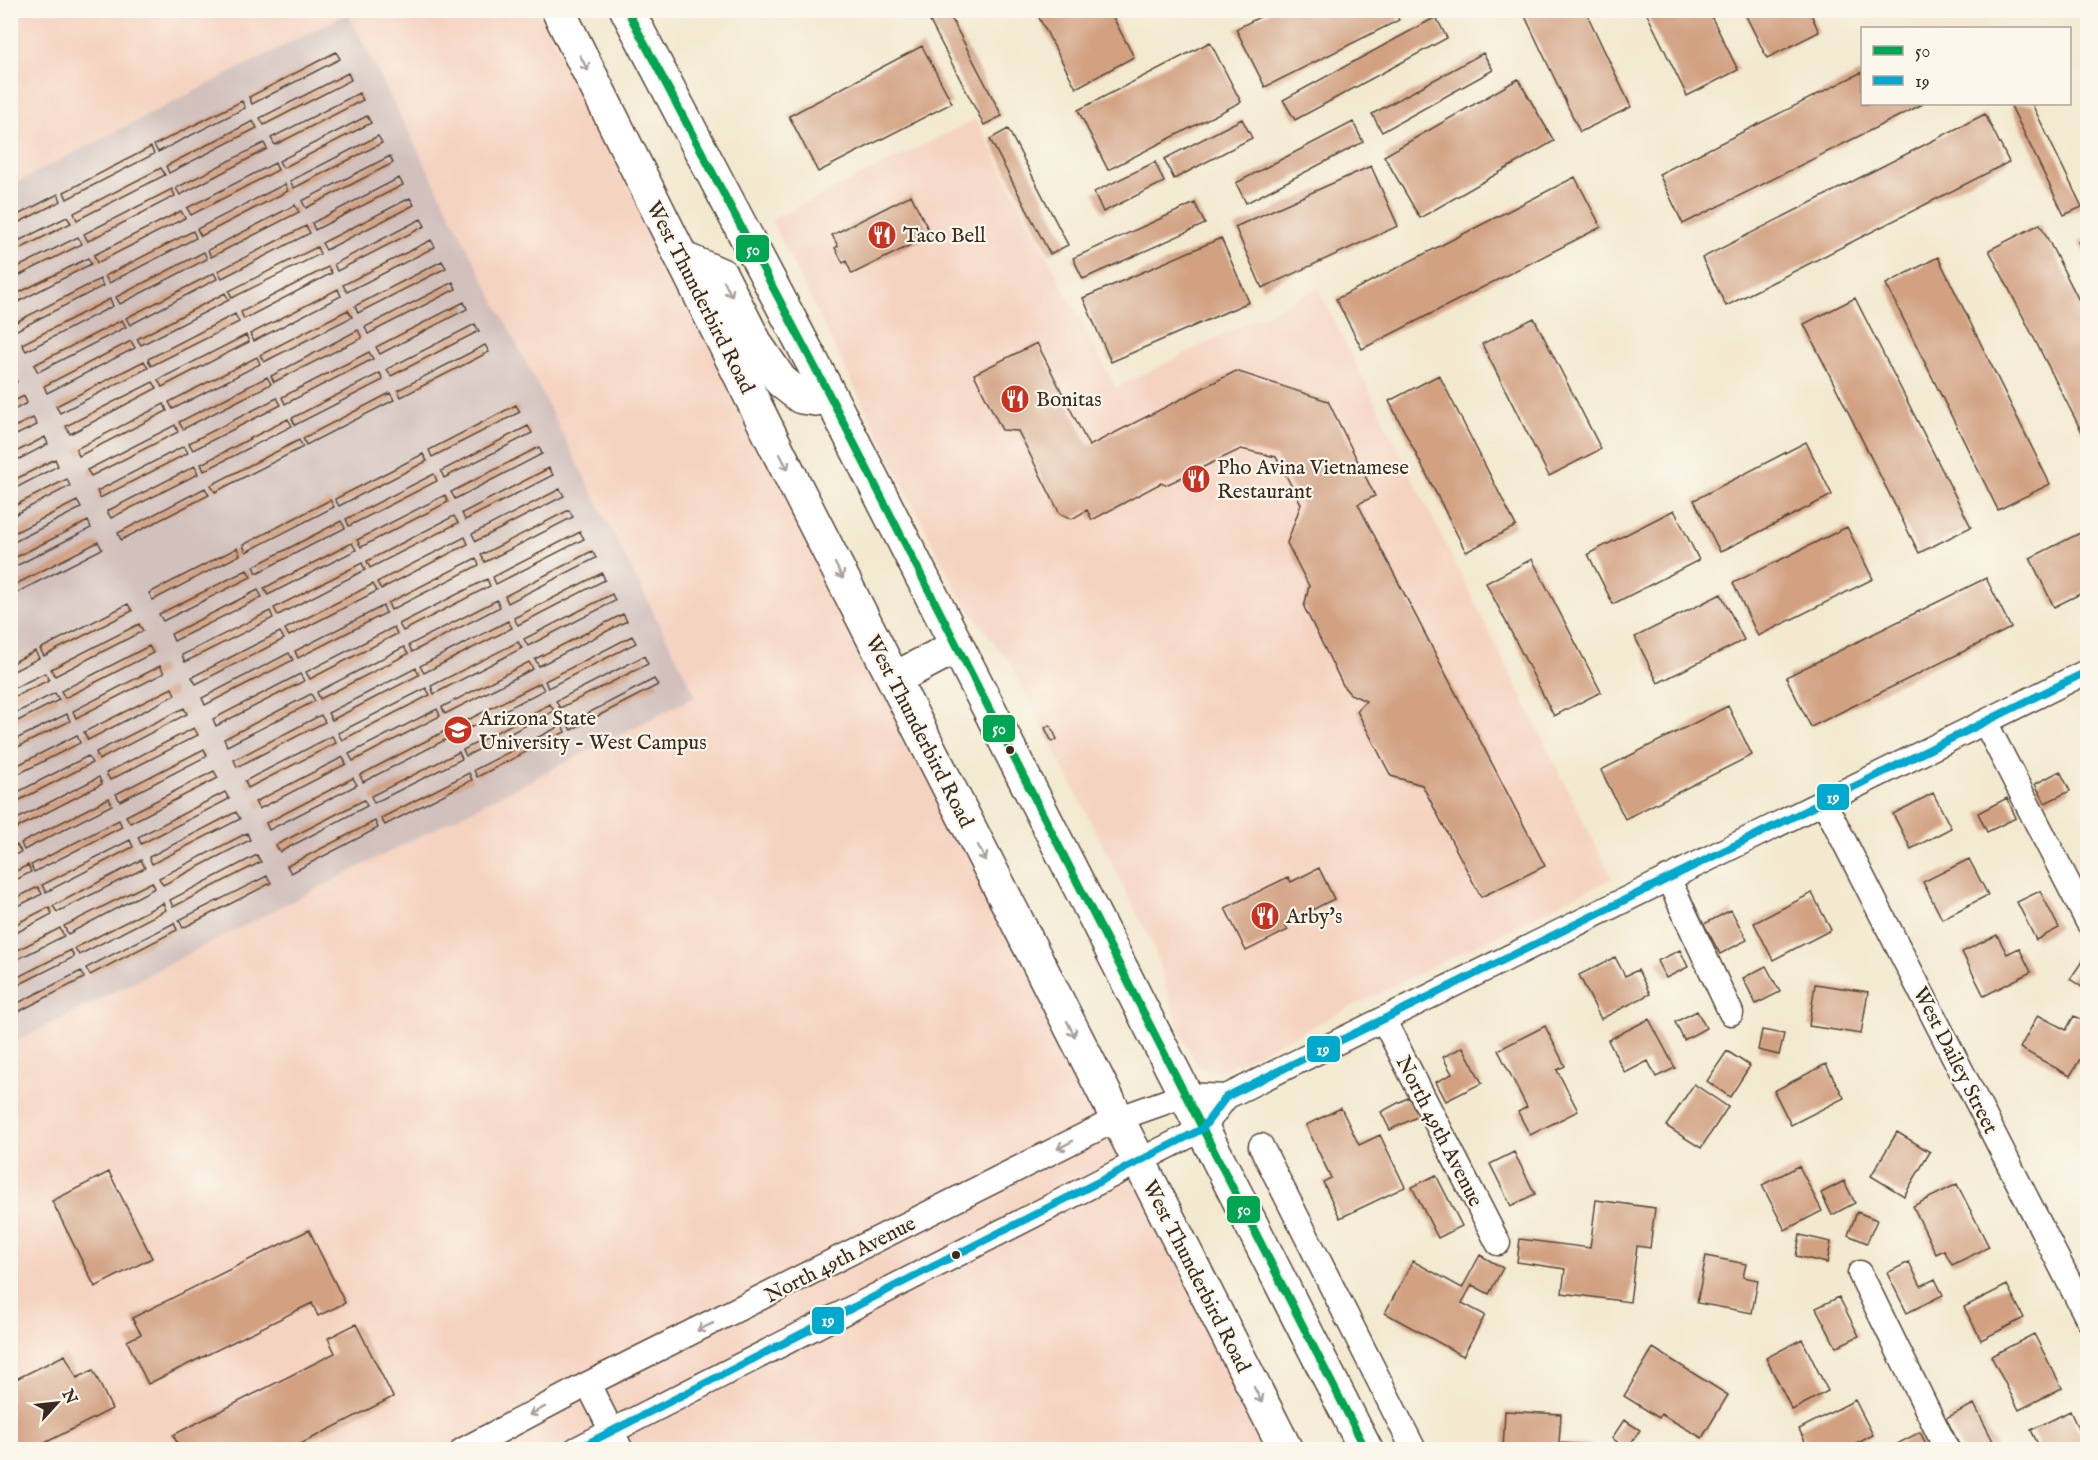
<svg xmlns="http://www.w3.org/2000/svg" width="2098" height="1460" viewBox="0 0 2098 1460" font-family="'IM FELL English',serif">
	<style>
		.built { fill: #f5d3c1 }
		.industrial { fill: #d1c0bc }
		.building { fill: #d2a182 }
		.lines { fill: none; stroke-linecap: round; stroke-linejoin: round }
		.street-casing { stroke: #574739; stroke-width: 27 }
		.secondary-casing { stroke: #574739; stroke-width: 36 }
		.street { stroke: #fff; stroke-width: 24 }
		.secondary { stroke: #fff; stroke-width: 33 }
		.bus-1-casing { stroke: #fbf7ec; stroke-width: 12 }
		.bus-2-casing { stroke: #fbf7ec; stroke-width: 12 }
		.bus-1 { stroke: #00a651; stroke-width: 8 }
		.bus-2 { stroke: #00a9ce; stroke-width: 8 }
		.oneway { stroke: #a79f9a }
		.bus-dot { fill: #3b2a1e; stroke: #fbf7ec; stroke-width: 2 }
		.labels { text-anchor: middle; stroke-width: 4.5; stroke-linejoin: round; paint-order: stroke }
		.poi-label { font-size: 21px; fill: #3b2a1e; stroke: #fbf7ec; text-anchor: start }
		.street-label { font-size: 21px; fill: #3b2a1e; stroke: #fbf7ec }
		.line-badge { stroke: #fbf7ec; stroke-width: 2 }
		.badge-label { font-size: 16px; text-anchor: middle; font-weight: bold; fill: #fff }
	</style>
	<rect width="100%" height="100%" fill="#fbf7ec"/>
	<filter id="ink" filterUnits="userSpaceOnUse"><feTurbulence type="fractalNoise" baseFrequency=".0167" numOctaves="2"/><feDisplacementMap in="SourceGraphic" scale="12" xChannelSelector="R" yChannelSelector="G"/><feConvolveMatrix kernelMatrix="1 2 1 2 8 2 1 2 1" color-interpolation-filters="sRGB"/></filter>
	<filter id="wash" filterUnits="userSpaceOnUse"><feTurbulence type="fractalNoise" baseFrequency=".008" numOctaves="4" result="noise"/><feDisplacementMap in="SourceGraphic" scale="24" xChannelSelector="R" yChannelSelector="G"/><feGaussianBlur stdDeviation="1.35" result="paint"/><feColorMatrix in="noise" values="0 0 0 0 0 0 0 0 0 0 0 0 0 0 0 0 0 1.4 0 .05"/><feComposite in="paint" operator="in"/></filter>
	<g filter="url(#wash)">
		<rect width="100%" height="100%" fill="#f3e9d0"/>
		<!-- built -->
		<path class="built" d="M10,11H539L1271,1449H11Z
			M976,119L1116,388L1318,288L1612,878L1228,1068L1210,1070L1198,1066L1183,1040L1153,945L1012,666L959,596L771,220Z"/>
		<!-- industrial -->
		<path class="industrial" d="M348,13L696,696L11,1044V185Z"/>
		<g id="blocks">
			<!-- building -->
			<path class="building" d="M924,10H947L1002,116L984,125Z
				M1035,10H1109L1134,57L1076,88Z
				M1273,10H1394L1399,20L1265,87L1236,29Z
				M1522,10H1585L1631,107L1580,132Z
				M1645,10H1708L1738,70L1687,96Z
				M1743,10H1809L1819,32L1767,58Z
				M1436,17L1447,38L1295,120L1283,100Z
				M1210,42L1241,102L1108,170L1078,110Z
				M922,46L952,103L818,172L789,116Z
				M336,52L340,59L252,104L249,97Z
				M1483,53L1493,70L1382,132L1372,114Z
				M1862,72V104H1923L1683,224L1659,174Z
				M348,73L351,80L264,125L260,118Z
				M1518,79L1554,141L1420,218L1384,156Z
				M359,93L363,100L275,145L271,138Z
				M242,101L245,108L158,152L154,145Z
				M2016,104H2032L2082,207L2064,215L2011,106Z
				M1985,114L2009,162L1726,306L1702,258Z
				M367,116L371,123L283,168L279,161Z
				M1242,119L1252,138L1174,179L1164,159Z
				M253,121L257,128L169,173L166,166Z
				M1353,122L1363,142L1246,203L1236,183Z
				M1008,129L1068,245L1050,254L990,139Z
				M378,136L382,143L294,188L290,181Z
				M264,143L267,149L180,195L176,188Z
				M151,147L154,154L67,199L64,192Z
				M390,156L393,163L306,208L302,201Z
				M1155,162L1164,182L1103,212L1094,192Z
				M275,163L278,170L191,215L187,208Z
				M1371,166L1398,226L1262,288L1235,227Z
				M161,168L165,175L77,220L74,213Z
				M1575,177L1601,227L1362,349L1336,299Z
				M399,178L403,185L315,230L312,223Z
				M285,184L288,191L201,236L197,229Z
				M172,189L175,196L88,241L84,234Z
				M58,194L61,201L10,227V219Z
				M911,195L931,235L852,274L846,261L843,263L835,248L838,246L832,235Z
				M410,198L414,205L326,250L322,243Z
				M1195,203L1205,224L1083,279L1073,258Z
				M295,205L299,212L211,257L208,250Z
				M181,211L185,218L97,263L94,255Z
				M67,217L71,223L10,254V245Z
				M421,219L425,226L337,271L334,264Z
				M2040,224L2088,318V444L1989,250Z
				M306,226L310,233L222,278L218,271Z
				M193,231L196,238L109,283L105,276Z
				M78,237L82,244L10,280V271Z
				M2088,237V260L2078,242Z
				M1221,238L1249,302L1111,362L1083,298Z
				M431,240L435,247L347,292L343,285Z
				M317,247L320,254L232,298L229,291Z
				M204,252L207,259L120,304L116,297Z
				M1938,257L2050,484L1998,510L1886,284Z
				M88,258L91,264L10,306V297Z
				M442,261L446,268L358,313L355,306Z
				M328,267L332,273L244,319L241,312Z
				M214,273L217,279L130,325L126,318Z
				M100,279L103,286L15,331L12,324Z
				M453,282L456,289L368,334L365,327Z
				M338,289L341,296L254,341L250,334Z
				M225,293L229,300L141,345L137,339Z
				M1855,298L1971,527L1919,553L1804,324Z
				M110,299L113,306L26,351L22,344Z
				M464,302L467,309L380,354L376,347Z
				M348,310L352,317L264,362L260,355Z
				M235,314L239,322L151,366L148,359Z
				M1534,318L1601,449L1549,476L1482,344Z
				M122,320L126,327L38,372L34,365Z
				M475,324L479,331L391,376L387,369Z
				M358,330L362,338L274,382L271,376Z
				M246,335L249,342L162,387L158,380Z
				M131,341L135,348L47,393L44,386Z
				M1037,343L1089,446L1236,371L1328,401L1375,496L1358,504L1545,866L1481,897L1422,785L1391,776L1357,711L1366,701L1350,694L1344,687L1304,607L1309,586L1287,543L1301,504L1276,457L1241,449L1166,485L1161,483L1092,520L1087,510L1072,519L1060,514L1018,431L1002,430L974,374Z
				M485,345L489,352L401,397L398,390Z
				M369,352L373,359L285,404L282,397Z
				M257,357L260,364L173,409L169,402Z
				M144,361L148,368L60,413L56,406Z
				M380,373L383,380L295,425L292,418Z
				M13,375L17,382L10,385V376Z
				M1439,375L1516,526L1466,552L1389,401Z
				M267,377L271,384L183,429L179,422Z
				M153,382L157,388L70,434L66,426Z
				M390,393L394,400L306,445L303,438Z
				M24,396L27,403L10,412V403Z
				M277,398L281,405L193,450L189,443Z
				M164,404L167,411L79,456L76,449Z
				M516,405L520,412L432,457L429,450Z
				M33,418L37,425L10,438V429Z
				M288,419L292,426L204,471L201,464Z
				M175,425L178,432L91,476L87,470Z
				M528,426L532,433L444,478L441,471Z
				M45,437L48,444L10,464V455Z
				M299,440L303,447L215,492L211,485Z
				M1806,442L1832,495L1720,552L1694,500Z
				M184,446L188,453L100,498L97,491Z
				M539,447L542,454L455,499L451,492Z
				M423,454L427,461L339,506L335,499Z
				M55,459L58,466L10,491V482Z
				M195,466L198,474L111,518L107,511Z
				M549,468L553,475L465,520L462,513Z
				M434,474L437,481L349,526L346,519Z
				M67,479L70,486L10,517V508Z
				M205,488L209,495L121,540L118,533Z
				M560,489L564,496L476,541L472,534Z
				M445,495L448,502L361,547L357,540Z
				M330,500L334,507L246,552L243,545Z
				M77,501L81,508L10,544V535Z
				M569,510L573,517L485,562L481,555Z
				M1674,510L1699,560L1613,604L1588,554Z
				M454,516L458,523L370,568L367,561Z
				M88,521L91,528L10,569V560Z
				M341,521L345,528L257,573L254,566Z
				M1847,527L1873,579L1758,636L1733,583Z
				M2088,529V590L2054,607L2030,558Z
				M580,532L584,539L496,584L493,577Z
				M465,537L468,544L381,589L377,582Z
				M98,542L102,549L14,594L10,587Z
				M352,543L356,550L268,595L264,588Z
				M237,548L240,555L153,600L149,593Z
				M592,551L596,558L508,603L505,596Z
				M476,558L479,565L391,610L388,603Z
				M1532,559L1601,692L1554,716L1486,583Z
				M362,563L365,570L278,615L274,608Z
				M247,570L251,577L163,621L159,614Z
				M602,573L605,580L518,625L514,618Z
				M1986,578L2011,628L1811,727L1786,677Z
				M487,579L490,586L403,631L399,624Z
				M373,584L377,591L289,636L285,629Z
				M258,590L262,597L174,641L171,634Z
				M612,594L615,601L528,646L524,639Z
				M1721,594L1744,640L1658,683L1635,637Z
				M497,600L500,607L412,652L409,645Z
				M128,604L132,611L44,656L40,649Z
				M383,606L386,613L298,658L295,651Z
				M270,611L273,618L185,662L182,655Z
				M623,614L627,621L539,666L535,659Z
				M508,621L512,628L424,673L420,666Z
				M139,624L143,631L55,676L51,669Z
				M394,627L397,634L310,679L306,672Z
				M280,632L284,639L196,684L192,677Z
				M632,636L636,643L548,688L545,681Z
				M518,642L522,648L434,694L431,686Z
				M149,646L153,653L65,698L61,691Z
				M404,647L408,654L320,699L317,692Z
				M35,651L39,658L10,673V664Z
				M289,653L293,660L205,705L202,698Z
				M644,656L648,664L560,708L556,701Z
				M529,662L533,669L445,714L442,707Z
				M160,666L164,673L76,718L73,711Z
				M416,668L419,675L332,720L328,713Z
				M45,673L49,680L10,699V690Z
				M300,674L304,681L216,726L213,719Z
				M654,679L658,685L571,730L567,724Z
				M540,683L544,690L456,735L452,728Z
				M172,688L175,695L88,740L84,732Z
				M426,688L430,695L342,740L338,733Z
				M55,693L59,700L10,725V716Z
				M311,694L315,701L227,746L224,739Z
				M550,704L554,711L466,756L463,750Z
				M1728,706L1752,755L1625,819L1601,770Z
				M184,708L187,714L99,760L96,752Z
				M437,709L440,716L353,761L349,754Z
				M67,714L70,721L10,751V742Z
				M321,715L325,722L237,767L234,760Z
				M562,725L565,732L477,777L474,770Z
				M1050,725L1057,739L1052,742L1045,728Z
				M194,728L198,735L110,780L106,773Z
				M447,730L451,737L363,782L360,775Z
				M77,735L80,743L10,778V769Z
				M332,736L336,743L248,788L245,781Z
				M204,749L207,756L120,801L116,794Z
				M459,752L462,759L374,803L371,796Z
				M88,756L92,763L10,805V796Z
				M343,757L346,764L259,809L255,802Z
				M214,771L218,778L130,823L126,816Z
				M2060,771L2070,791L2045,803L2035,784Z
				M469,773L472,780L385,825L381,818Z
				M99,777L102,784L15,829L11,822Z
				M353,778L357,785L269,830L266,823Z
				M225,792L229,799L141,844L138,837Z
				M1933,793L1951,828L1911,849L1893,814Z
				M109,798L112,805L24,850L21,843Z
				M2007,798L2016,818L1987,832L1978,813Z
				M364,800L367,806L280,852L276,845Z
				M236,812L240,819L152,864L149,857Z
				M119,820L122,827L34,872L31,865Z
				M375,821L378,828L291,873L287,866Z
				M247,833L250,840L163,885L159,878Z
				M130,840L133,847L46,892L42,885Z
				M17,845L21,852L10,857V848Z
				M257,855L261,862L173,907L170,900Z
				M1969,859L1988,895L1942,919L1923,882Z
				M141,860L145,868L57,912L53,906Z
				M28,865L31,872L10,883V874Z
				M1319,868L1334,899L1284,924L1288,930L1246,951L1225,908L1288,877L1291,882Z
				M267,876L271,883L183,928L179,920Z
				M152,882L155,888L68,934L64,926Z
				M38,887L42,894L10,910V901Z
				M2040,891L2059,928L2036,940L2017,902Z
				M1812,893L1831,930L1773,960L1754,923Z
				M163,903L166,910L79,955L75,948Z
				M49,907L52,914L10,936V927Z
				M1731,910L1747,940L1720,954L1704,924Z
				M174,923L177,930L90,975L86,968Z
				M60,928L64,936L10,963V954Z
				M1997,935L2007,954L2019,948L2031,972L1984,996L1962,952Z
				M71,950L74,957L10,989V981Z
				M1680,950L1688,967L1666,978L1657,961Z
				M1615,957L1625,976L1638,970L1650,994L1601,1019L1579,975Z
				M2083,960L2088,964V991L2070,979Z
				M1766,966L1780,992L1756,1004L1743,978Z
				M81,971L84,978L10,1016V1007Z
				M1815,984L1868,992L1861,1034L1809,1026Z
				M1697,1011L1706,1028L1684,1040L1675,1022Z
				M2038,1015L2066,1030L2074,1016L2088,1023V1059L2082,1056L2070,1076L2020,1048Z
				M1649,1019L1675,1068L1656,1077L1648,1061L1625,1073L1608,1040Z
				M1545,1026L1565,1066L1557,1070L1578,1111L1530,1135L1518,1112L1527,1107L1498,1050Z
				M1762,1030L1784,1034L1779,1055L1758,1050Z
				M1463,1047L1482,1083L1446,1101L1436,1082L1452,1074L1443,1057Z
				M1727,1051L1750,1066L1730,1097L1707,1081Z
				M1826,1064L1844,1098L1791,1125L1774,1091Z
				M1694,1084L1728,1107L1701,1148L1666,1126Z
				M1409,1097L1419,1116L1390,1130L1381,1112Z
				M1341,1108L1359,1145L1380,1135L1405,1187L1340,1218L1323,1182L1331,1178L1306,1125Z
				M1897,1132L1930,1152L1904,1196L1871,1176Z
				M1514,1152L1535,1194L1511,1206L1490,1164Z
				M1799,1166L1822,1211L1785,1230L1762,1185Z
				M109,1172L152,1258L95,1287L52,1201Z
				M1436,1175L1462,1226L1438,1238L1412,1187Z
				M1844,1181L1855,1203L1832,1215L1821,1193Z
				M1957,1184L1989,1247L1952,1265L1944,1250L1936,1254L1913,1206Z
				M1596,1200L1655,1208L1650,1248L1637,1246L1630,1302L1562,1293L1565,1269L1517,1262L1520,1239L1590,1248Z
				M1857,1212L1877,1220L1867,1243L1848,1235Z
				M309,1230L345,1303L318,1316L312,1303L148,1384L127,1341L141,1334L132,1318Z
				M1800,1235L1831,1242L1827,1263L1796,1256Z
				M1480,1255L1503,1268L1489,1294L1472,1285L1462,1303L1485,1315L1463,1356L1385,1313L1413,1261L1462,1288Z
				M1706,1256L1746,1264L1743,1277L1758,1280L1752,1313L1697,1303Z
				M1909,1262L1921,1286L1935,1279L1943,1295L1907,1313L1887,1273Z
				M2007,1285L2024,1318L1981,1340L1964,1307Z
				M1839,1297L1859,1336L1836,1347L1816,1308Z
				M356,1324L393,1397L289,1450H181L173,1435L335,1353L328,1338Z
				M2034,1334L2062,1388L2019,1410L1991,1356Z
				M1802,1339L1828,1391L1792,1410L1766,1358Z
				M1653,1348L1728,1395L1702,1438L1661,1414L1659,1418L1624,1396Z
				M65,1355L77,1378L93,1370L112,1409L31,1450H10V1382Z
				M1855,1400L1873,1435L1845,1450H1809L1799,1429Z
				M1974,1404L1995,1445L1987,1450H1962L1946,1418Z
				M1505,1411L1561,1414L1559,1443L1592,1445L1591,1450H1503Z
				M2070,1411L2088,1450H2041L2031,1430Z
				M1624,1420L1640,1430L1627,1449L1612,1438Z
				M1920,1432L1929,1450H1897L1895,1445Z
				M1694,1443L1697,1450H1682Z"/>
		</g>
	</g>
	<g filter="url(#ink)">
		<use href="#blocks" fill-opacity="0" stroke="#574739" stroke-width="1.5"/>
		<g class="lines">
			<!-- street casing -->
			<g class="street-casing">
				<path id="street" d="M1985,722L2088,922
					M1824,802L2088,1319
					M1668,878L1731,1013
					M1383,1019L1498,1243
					M1261,1146L1414,1450
					M1860,1273L1947,1450
					M588,1384L621,1450
					M463,1450L588,1384L1117,1119L1185,1095L1226,1097
					M575,1450L1202,1129L1226,1097L2088,671"/>
			</g>
			<!-- secondary casing -->
			<g class="secondary-casing">
				<path id="secondary" d="M558,10L789,473L1286,1450
					M627,10L830,396L1366,1450
					M682,258L721,275L757,346L781,381L801,397L815,399L830,396
					M894,679L957,646"/>
			</g>
			<!-- street -->
			<use href="#street" class="street"/>
			<!-- secondary -->
			<use href="#secondary" class="secondary"/>
			<!-- bus-1 casing -->
			<g class="bus-1-casing">
				<path id="bus-1" d="M627,10L830,396L1366,1450"/>
			</g>
			<!-- bus-2 casing -->
			<g class="bus-2-casing">
				<path id="bus-2" d="M575,1450L1202,1129L1226,1097L2088,671"/>
			</g>
			<!-- bus-1 -->
			<use href="#bus-1" class="bus-1"/>
			<!-- bus-2 -->
			<use href="#bus-2" class="bus-2"/>
		</g>
		<!-- one-way arrows -->
		<defs><path id="oneway-shaft" d="M-6 0H5M1.5-3L5.5 0L1.5 3" fill="none" stroke-width="1.6" stroke-linecap="round" stroke-linejoin="round" transform="scale(1.5)"/></defs>
		<g class="oneway">
			<use href="#oneway-shaft" transform="translate(584 63) rotate(63)"/>
			<use href="#oneway-shaft" transform="translate(728 289) rotate(63)"/>
			<use href="#oneway-shaft" transform="translate(784 462) rotate(63)"/>
			<use href="#oneway-shaft" transform="translate(839 571) rotate(63)"/>
			<use href="#oneway-shaft" transform="translate(982 853) rotate(63)"/>
			<use href="#oneway-shaft" transform="translate(1071 1029) rotate(63)"/>
			<use href="#oneway-shaft" transform="translate(1065 1145) rotate(153)"/>
			<use href="#oneway-shaft" transform="translate(705 1327) rotate(154)"/>
			<use href="#oneway-shaft" transform="translate(1258 1395) rotate(63)"/>
			<use href="#oneway-shaft" transform="translate(537 1411) rotate(153)"/>
		</g>
	</g>
	<!-- icons -->
	<defs>
		<g id="restaurant-disc" transform="scale(1.5)"><circle r="9.5" fill="#c8321e" stroke="#fbf7ec"/><path d="M-5-6h1v4h1v-4h1v4h1v-4h1v5L-1.5 .5V6h-2V.5L-5-1ZM5-6V6H3V1.5H1.5Q1.5-4 5-6Z" fill="#fff"/></g>
		<g id="university-disc" transform="scale(1.5)"><circle r="9.5" fill="#c8321e" stroke="#fbf7ec"/><path d="M0-5L7-2L0 1L-7-2ZM-4 1L0 2.5L4 1V4Q0 6-4 4Z" fill="#fff"/></g>
	</defs>
	<g fill-rule="evenodd">
		<use href="#restaurant-disc" x="882" y="235"/>
		<use href="#restaurant-disc" x="1015" y="399"/>
		<use href="#restaurant-disc" x="1196" y="479"/>
		<use href="#university-disc" x="458" y="730"/>
		<use href="#restaurant-disc" x="1265" y="916"/>
	</g>
	<!-- markers -->
	<g class="bus-dot">
		<circle cx="1010" cy="750" r="5"/>
		<circle cx="956" cy="1255" r="5"/>
	</g>
	<g class="labels">
		<!-- poi labels -->
		<g class="poi-label">
			<text x="903" y="242">Taco Bell</text>
			<text x="1036" y="406">Bonitas</text>
			<text x="1217" y="474">Pho Avina Vietnamese<tspan x="1217" dy="24">Restaurant</tspan></text>
			<text x="479" y="725">Arizona State<tspan x="479" dy="24">University - West Campus</tspan></text>
			<text x="1286" y="923">Arby's</text>
		</g>
		<!-- street labels -->
		<g class="street-label">
			<text transform="translate(701 297) rotate(63)" y="7">West Thunderbird Road</text>
			<text transform="translate(920 731) rotate(63)" y="7">West Thunderbird Road</text>
			<text transform="translate(1956 1060) rotate(63)" y="7">West Dailey Street</text>
			<text transform="translate(1440 1131) rotate(63)" y="7">North 49th Avenue</text>
			<text transform="translate(840 1259) rotate(-27)" y="7">North 49th Avenue</text>
			<text transform="translate(1197 1276) rotate(63)" y="7">West Thunderbird Road</text>
		</g>
	</g>
	<g class="line-badge">
		<rect x="735" y="234" width="35" height="29" rx="6" fill="#00a651"/>
		<rect x="982" y="714" width="34" height="29" rx="6" fill="#00a651"/>
		<rect x="1816" y="783" width="34" height="28" rx="6" fill="#00a9ce"/>
		<rect x="1306" y="1035" width="35" height="28" rx="6" fill="#00a9ce"/>
		<rect x="1226" y="1195" width="35" height="29" rx="6" fill="#00a651"/>
		<rect x="811" y="1306" width="34" height="29" rx="6" fill="#00a9ce"/>
	</g>
	<g class="badge-label">
		<text x="753" y="255">50</text>
		<text x="999" y="734">50</text>
		<text x="1833" y="803">19</text>
		<text x="1323" y="1055">19</text>
		<text x="1244" y="1215">50</text>
		<text x="828" y="1326">19</text>
	</g>
	<!-- margin -->
	<rect width="2098" height="1460" fill="none" stroke="#fbf7ec" stroke-width="36"/>
	<!-- legend -->
	<rect x="1861" y="27" width="210" height="78" fill="#fbf7ec" stroke="#aea59a" stroke-width="1.5"/>
	<rect x="1873" y="46" width="30" height="9" fill="#00a651" stroke="#aea59a" stroke-width="1.5"/>
	<text x="1915" y="57" font-size="18" fill="#3b2a1e">50</text>
	<rect x="1873" y="76" width="30" height="9" fill="#00a9ce" stroke="#aea59a" stroke-width="1.5"/>
	<text x="1915" y="87" font-size="18" fill="#3b2a1e">19</text>
	<!-- north arrow -->
	<g transform="translate(57 1403) rotate(63)" stroke="#fbf7ec" stroke-width="4.5" paint-order="stroke">
	<path d="M0-4.5L10 22L0 15L-10 22Z" fill="#3b2a1e"/>
	<text y="-9" font-size="16" font-weight="bold" text-anchor="middle" fill="#3b2a1e">N</text>
	</g>
</svg>
